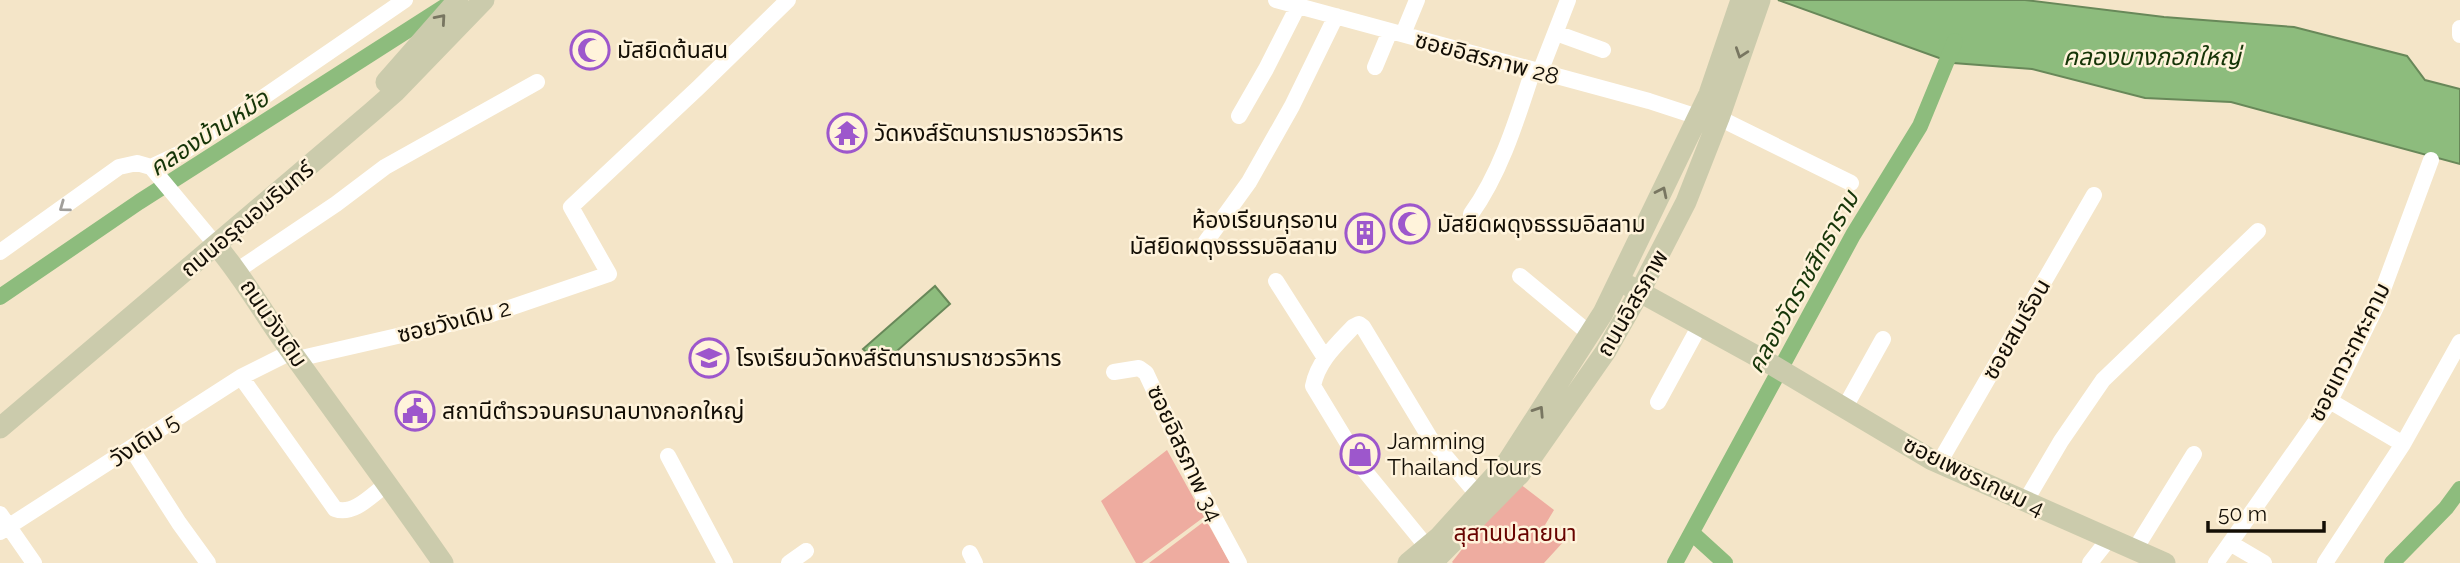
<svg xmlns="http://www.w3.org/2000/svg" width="2460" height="563" viewBox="0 0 2460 563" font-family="Raleway,'Noto Sans Thai',sans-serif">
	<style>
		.green { fill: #eeaca0 }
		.water { fill: #8dbc7d; stroke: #688859; stroke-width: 2 }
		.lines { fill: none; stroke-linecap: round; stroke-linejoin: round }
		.canal { stroke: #8dbc7d; stroke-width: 16 }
		.street { stroke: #fff; stroke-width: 16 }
		.secondary { stroke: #cbcbac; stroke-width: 21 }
		.oneway { stroke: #787661 }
		.oneway2 { stroke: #a19f9b }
		.labels { text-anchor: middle; stroke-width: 5; stroke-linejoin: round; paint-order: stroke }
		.poi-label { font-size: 23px; fill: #130e05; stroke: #fff3db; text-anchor: start }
		.street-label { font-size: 23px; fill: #130e05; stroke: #fff3db }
		.park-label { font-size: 23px; fill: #680300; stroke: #fff3db }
		.water-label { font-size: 24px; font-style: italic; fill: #163508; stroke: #fff3db }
	</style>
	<rect width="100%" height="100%" fill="#f4e5c8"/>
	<!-- green -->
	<path class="green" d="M1167,450L1204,517L1142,563H1136L1101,501Z
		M1520,484L1554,510L1545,525L1565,540L1544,563H1453L1452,562L1478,529Z
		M1206,520L1230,563H1149Z"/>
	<!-- water -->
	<path class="water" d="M1778,0H2025L2164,17L2294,27L2407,56L2425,80L2460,89V164L2231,102L2145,98L2032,69L1953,63Z
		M935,286L950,304L880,366L863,349Z"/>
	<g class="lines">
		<!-- canal -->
		<path class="canal" d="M0,297L139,202L444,7
			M1692,533L1725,563
			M1675,563L1853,235L1920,126L1955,41
			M2392,563L2446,508L2460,489"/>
		<!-- street -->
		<path class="street" d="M1276,0L1649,101L1698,117
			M2460,28V35
			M1556,33L1603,50
			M1403,34L1417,0
			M1375,67L1390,31
			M1540,72L1568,0
			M1239,116L1266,69L1298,6
			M1719,118L1851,183
			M151,167L185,151L405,0
			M1471,214C1501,172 1517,119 1533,70
			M1205,243L1249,182L1292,106L1336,16
			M0,252L119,167L137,163L151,167L216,245
			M238,270L336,204L385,167L537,82
			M1520,276L1590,334
			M1276,281L1325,358
			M297,359L489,315L609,274L571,207L699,87L788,0
			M1114,372L1139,368L1146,373L1207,504L1239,563
			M241,377L335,509C354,516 373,494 388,483
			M2330,401L2403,444
			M1658,402L1700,325
			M1844,409L1883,339
			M131,448L179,523L208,563
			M668,456L725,563
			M1939,463L2094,195
			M2025,502L2061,441L2103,380L2258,231
			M0,514L34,563
			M0,532L241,377L291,352
			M2230,543L2264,563
			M1427,547L1364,470L1313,386C1318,361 1336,345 1353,327L1359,324L1363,327L1430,438L1477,494
			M2134,551L2194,454
			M970,553L975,563
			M789,563L806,551
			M2090,563L2108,540
			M2216,563L2330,401L2378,303L2431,160
			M2325,563L2403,444L2460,342"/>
		<!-- secondary -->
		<path class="secondary" d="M386,82L458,0
			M216,245C245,279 264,315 290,350C341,421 393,491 443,563
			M1629,286L1769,363L1932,460L2165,563
			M0,428L372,112L396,91L484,0
			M1408,563L1439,537L1508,461L1603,313L1709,94L1741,0
			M1432,563L1520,474L1606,351L1639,293L1686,202L1719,118L1760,0"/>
	</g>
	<!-- one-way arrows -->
	<defs><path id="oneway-chevron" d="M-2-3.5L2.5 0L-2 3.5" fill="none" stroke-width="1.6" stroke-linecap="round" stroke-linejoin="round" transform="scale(1.75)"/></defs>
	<g class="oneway">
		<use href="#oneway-chevron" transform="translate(441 19) rotate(-49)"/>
		<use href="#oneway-chevron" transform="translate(1741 53) rotate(109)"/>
		<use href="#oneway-chevron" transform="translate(1662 192) rotate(-64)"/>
		<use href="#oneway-chevron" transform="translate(1539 411) rotate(-57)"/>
	</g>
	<use class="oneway2" href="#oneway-chevron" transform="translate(64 207) rotate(144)"/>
	<!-- icons -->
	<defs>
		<g id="mosque-ring" transform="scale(2.0125)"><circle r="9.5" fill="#fff3db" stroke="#9d57cc" stroke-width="1.5"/><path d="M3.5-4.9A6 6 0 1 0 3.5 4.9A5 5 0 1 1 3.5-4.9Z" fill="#9d57cc"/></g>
		<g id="temple-ring" transform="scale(2.0125)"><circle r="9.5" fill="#fff3db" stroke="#9d57cc" stroke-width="1.5"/><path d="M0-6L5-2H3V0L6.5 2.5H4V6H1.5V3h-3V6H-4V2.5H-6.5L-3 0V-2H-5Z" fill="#9d57cc"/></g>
		<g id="building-ring" transform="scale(2.0125)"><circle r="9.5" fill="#fff3db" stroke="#9d57cc" stroke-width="1.5"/><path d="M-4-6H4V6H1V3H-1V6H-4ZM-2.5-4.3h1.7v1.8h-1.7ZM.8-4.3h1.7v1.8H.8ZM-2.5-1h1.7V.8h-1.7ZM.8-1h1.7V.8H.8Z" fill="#9d57cc"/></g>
		<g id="school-ring" transform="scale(2.0125)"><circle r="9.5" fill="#fff3db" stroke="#9d57cc" stroke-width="1.5"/><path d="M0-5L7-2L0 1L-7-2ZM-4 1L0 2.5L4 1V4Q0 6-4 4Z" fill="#9d57cc"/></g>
		<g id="civic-ring" transform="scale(2.0125)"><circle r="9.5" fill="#fff3db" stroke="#9d57cc" stroke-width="1.5"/><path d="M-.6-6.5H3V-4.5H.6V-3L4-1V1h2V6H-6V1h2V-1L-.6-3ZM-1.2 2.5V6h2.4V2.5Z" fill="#9d57cc"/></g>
		<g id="shop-ring" transform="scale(2.0125)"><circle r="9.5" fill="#fff3db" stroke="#9d57cc" stroke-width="1.5"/><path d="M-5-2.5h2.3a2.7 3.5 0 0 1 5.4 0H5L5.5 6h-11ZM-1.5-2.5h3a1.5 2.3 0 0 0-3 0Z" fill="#9d57cc"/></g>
	</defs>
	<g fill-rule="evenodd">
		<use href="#mosque-ring" x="590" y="50"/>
		<use href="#temple-ring" x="847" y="133"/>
		<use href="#mosque-ring" x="1410" y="224"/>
		<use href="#building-ring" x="1365" y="233"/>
		<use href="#school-ring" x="709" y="358"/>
		<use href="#civic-ring" x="415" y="411"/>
		<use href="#shop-ring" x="1360" y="454"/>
	</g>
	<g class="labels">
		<!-- poi labels -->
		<g class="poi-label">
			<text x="617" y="58">มัสยิดต้นสน</text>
			<text x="874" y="141">วัดหงส์รัตนารามราชวรวิหาร</text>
			<text x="1338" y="228" text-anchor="end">ห้องเรียนกุรอาน<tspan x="1338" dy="26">มัสยิดผดุงธรรมอิสลาม</tspan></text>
			<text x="1437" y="232">มัสยิดผดุงธรรมอิสลาม</text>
			<text x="736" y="366">โรงเรียนวัดหงส์รัตนารามราชวรวิหาร</text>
			<text x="442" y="419">สถานีตำรวจนครบาลบางกอกใหญ่</text>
			<text x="1387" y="449">Jamming<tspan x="1387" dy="26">Thailand Tours</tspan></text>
		</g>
		<!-- street labels -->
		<g class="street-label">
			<text transform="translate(1487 58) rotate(15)" y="8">ซอยอิสรภาพ 28</text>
			<text transform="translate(247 219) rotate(-40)" y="8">ถนนอรุณอมรินทร์</text>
			<text transform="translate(1632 303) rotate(-60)" y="8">ถนนอิสรภาพ</text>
			<text transform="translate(454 321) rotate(-14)" y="8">ซอยวังเดิม 2</text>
			<text transform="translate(274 323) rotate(56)" y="8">ถนนวังเดิม</text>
			<text transform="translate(2016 329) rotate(-60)" y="8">ซอยสมเรือน</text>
			<text transform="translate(2349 352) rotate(-63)" y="8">ซอยเทวะทหะคาม</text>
			<text transform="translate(144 440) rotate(-33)" y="8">วังเดิม 5</text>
			<text transform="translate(1185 453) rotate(65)" y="8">ซอยอิสรภาพ 34</text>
			<text transform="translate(1974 476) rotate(26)" y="8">ซอยเพชรเกษม 4</text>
		</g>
		<!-- park labels -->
		<g class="park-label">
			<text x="1515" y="541">สุสานปลายนา</text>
		</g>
		<!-- water labels -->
		<g class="water-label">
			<text x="2152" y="65">คลองบางกอกใหญ่</text>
			<text transform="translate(209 133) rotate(-33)" y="8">คลองบ้านหม้อ</text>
			<text transform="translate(1803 282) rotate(-61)" y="8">คลองวัดราชสิทธาราม</text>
		</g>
	</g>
	<!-- scale -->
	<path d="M2208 521v10h116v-10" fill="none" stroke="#130e05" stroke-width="3.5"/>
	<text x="2218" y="521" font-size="21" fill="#130e05" stroke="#fff3db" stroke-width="5" paint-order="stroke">50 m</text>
</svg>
